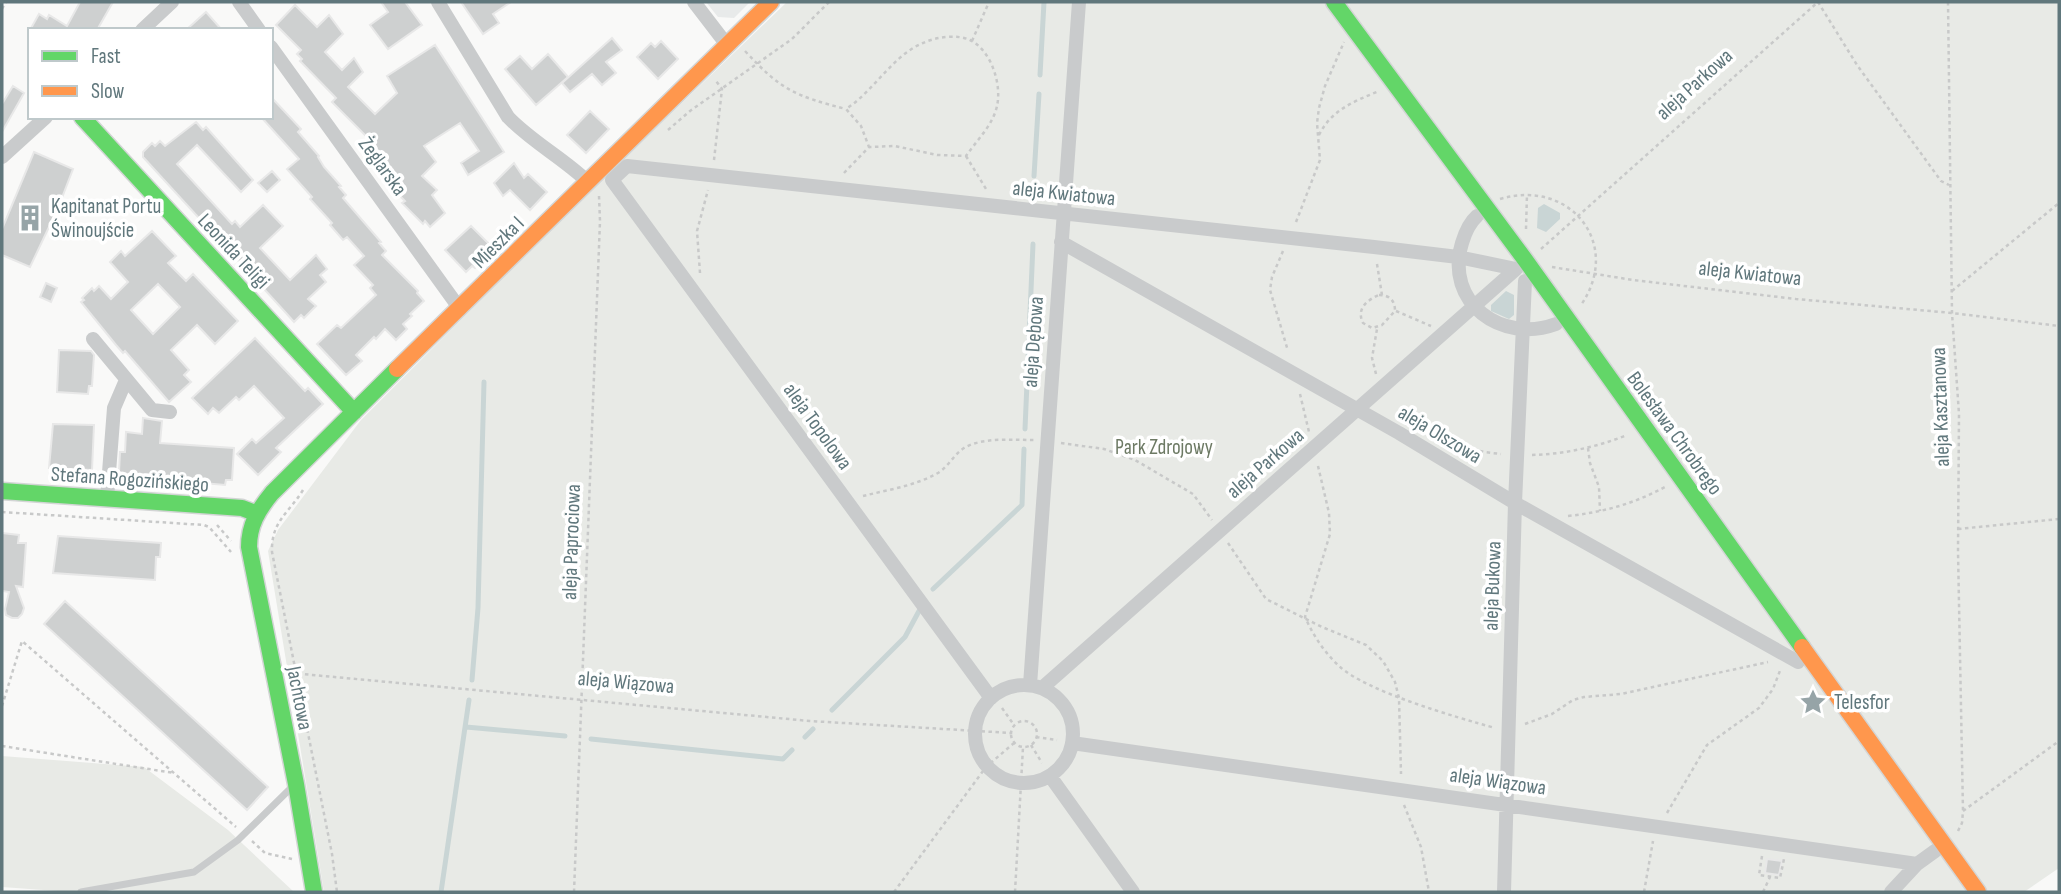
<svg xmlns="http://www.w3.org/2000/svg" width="2061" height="894" viewBox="0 0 2061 894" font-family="'Sofia Sans Condensed',sans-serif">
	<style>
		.built { fill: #e8eaea }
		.green { fill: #e8eae6 }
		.water { fill: #c9d5d5 }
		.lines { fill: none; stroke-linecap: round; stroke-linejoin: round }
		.stream { stroke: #c9d5d5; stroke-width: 5 }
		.building { fill: #ced0d0; stroke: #e8e8e8; stroke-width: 2; fill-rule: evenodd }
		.fast-casing { stroke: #d3d5d5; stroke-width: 19 }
		.slow-casing { stroke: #d3d5d5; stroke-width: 19 }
		.path { stroke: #c8c9c9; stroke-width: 2.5; stroke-dasharray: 3.5 3.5; stroke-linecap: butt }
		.lane { stroke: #c9cbcc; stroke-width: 7 }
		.street { stroke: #c9cbcc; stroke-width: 14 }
		.fast { stroke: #63d668; stroke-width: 16 }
		.slow { stroke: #ff974d; stroke-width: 16 }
		.labels { text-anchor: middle; stroke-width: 7; stroke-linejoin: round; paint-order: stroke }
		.street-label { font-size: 21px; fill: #60777c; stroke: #fff }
		.poi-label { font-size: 21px; fill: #60777c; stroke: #fff; text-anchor: start }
		.park-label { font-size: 21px; fill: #6d7a64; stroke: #fff }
	</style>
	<rect width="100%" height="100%" fill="#f9f9f8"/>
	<!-- built -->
	<path class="built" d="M706,2H750L734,18L718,17Z"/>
	<!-- green -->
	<path class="green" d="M787,2H2059V868L2024,892H324L268,551L278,530L361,420L554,226Z
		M2,756L144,767L228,830L294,892H137L109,890L71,892L2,887Z"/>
	<!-- water -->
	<path class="water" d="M1544,204L1560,213V219L1546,232L1537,228L1538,208Z
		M1506,291L1514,295V315L1509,319L1491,311V305Z"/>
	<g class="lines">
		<!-- stream -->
		<path class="stream" d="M1040,75L1044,2
			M1034,176L1039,94
			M1025,429L1033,244
			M933,589L1022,505L1024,449
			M472,680L478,608L484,382
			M832,710L905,637L919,611
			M466,727L565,736
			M805,737L813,729
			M591,739L783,759L792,750
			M441,892L469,700"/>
	</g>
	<!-- building -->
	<path class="building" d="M80,2H113L97,30H30L39,14L47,19L49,15L67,26Z
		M381,2H405L422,25L388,49L370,25L388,12Z
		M461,2H511L493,14L499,23L483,34Z
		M295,5L317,27L329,15L343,34L325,52L342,70L354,58L363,72L348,87L375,114L397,93L387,76L435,45L504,152L468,175L461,163L479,151L460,123L424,146L436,162L422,176L437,190L432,195L445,213L430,227L425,221L423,224L402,203L405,201L400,196L406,190L366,149L372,142L332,102L336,98L300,61L302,59L297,54L301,50L276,25Z
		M206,12L222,30H186Z
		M612,38L622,50L606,62L616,73L602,85L592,74L570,92L562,83Z
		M661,41L678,59L658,79L637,57L651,43L655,47Z
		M548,54L568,77L536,105L505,69L520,56L532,69Z
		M13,86L24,93L2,132V104Z
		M271,97L301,129L298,132L319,156L318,157L324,167L341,186L339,187L346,195L343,198L381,242L379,243L386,251L382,255L418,291L417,293L424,301L410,314L412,316L403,324L407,329L396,340L385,329L376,339L374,337L356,355L362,361L346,375L317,344L337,325L341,328L376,295L370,288L373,285L354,265L364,256L347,237L343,240L330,225L332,223L310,199L312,197L287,169L299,159L261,117H271Z
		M590,111L609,129L586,153L567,135Z
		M196,122L203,130L206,127L253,180L241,192L197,145L177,164L232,224L235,221L240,227L263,205L283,226L260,248L290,280L316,255L327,269L320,275L326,282L308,299L316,306L304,318L301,315L294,322L286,313L143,157V152L152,143L155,146L160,141L165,146Z
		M34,152L73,169L58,208L30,267L2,255V229Z
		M514,163L524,178L528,174L547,192L530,210L510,190L503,196L494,183Z
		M272,171L280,180L267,192L258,183Z
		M471,226L492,247L485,253L488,256L475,268L472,266L466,272L445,250Z
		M152,231L176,256L168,263L186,281L193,274L238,321L215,344L197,325L171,350L189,370L184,375L191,382L169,402L125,351L123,353L116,345L81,302L84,300L82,298L92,288L94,291L99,286L111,299L128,282L110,262L121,251L125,256ZM158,284L180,307L153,334L131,310Z
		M46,283L57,288L51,302L40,297Z
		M255,338L305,391L308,388L323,404L276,448L281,452L258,475L237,454L252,439L256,443L284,418L254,386L239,400L236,397L219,413L213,408L208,414L192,398Z
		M59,350L91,351L94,355L92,386H89L88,394L57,392Z
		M143,418L162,421L160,443L234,448L232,480H226L225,485L124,476V473L119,472L120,452H125L126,432L142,434Z
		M53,424L94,425L92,470L49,468Z
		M2,533L19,535L18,543H26L23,587L16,586L24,608L22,614L18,618H12L6,615L5,609L9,592L2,591Z
		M58,536L161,543L160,557H156L155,580L53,573Z
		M65,601L268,787L247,810L44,624Z
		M1767,859L1782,861L1779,875L1765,873Z"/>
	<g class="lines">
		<!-- fast casing -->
		<g class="fast-casing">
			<path id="fast" d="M1334,2L1526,261L1802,647
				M82,117L354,412
				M2,491L242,508L255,513
				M314,892L296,784L249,547C249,525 258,510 272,493L397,369"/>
		</g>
		<!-- slow casing -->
		<g class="slow-casing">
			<path id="slow" d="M397,369L771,2
				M1802,647L1978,892"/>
		</g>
		<!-- path -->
		<path class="path" d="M1948,2L1952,313L1959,414L1958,551L1963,811
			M2,9L6,2
			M972,41L989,2
			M745,51C781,90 795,96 846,109
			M668,130L690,111L792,39L829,2
			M1319,135C1331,110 1355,101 1379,91
			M966,156L986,189
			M714,160L722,89L716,81
			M844,173L869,147L895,146L937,155L966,156C977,140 993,125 997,106C1002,84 991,50 970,40C958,34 935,37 923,43C893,55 874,91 846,109L861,126L869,147
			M1500,199C1570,178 1623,244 1581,305
			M1296,222L1320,160L1317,123L1319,108L1325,86L1344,42
			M1526,229L1527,194
			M1541,249L1818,2L1857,65L1941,181L1949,185
			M1283,251L1272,277L1270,290L1288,351
			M1377,264L1382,295
			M1552,267L1633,280L1796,299L1952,313L2059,326
			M700,273L697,231L708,190
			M1952,291L2059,203
			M1379,295C1389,295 1395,300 1395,311L1382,325L1372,328L1363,323C1356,309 1367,300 1379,295Z
			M1396,311L1431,326
			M1376,374L1372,358L1377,329
			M1300,394L1309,432
			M1446,442L1484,452L1501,454
			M1061,443L1104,449L1135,460L1193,494L1212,520
			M1588,448L1590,463L1599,487L1600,511
			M1532,455C1565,454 1597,447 1627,435
			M1318,466L1329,513L1330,534L1305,617C1313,635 1324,652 1339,666C1367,692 1456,717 1495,728
			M303,490C289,513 271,521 272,552L332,854L337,892
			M863,496C887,490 914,486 936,474C948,468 953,455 964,448C982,437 1013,440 1034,440
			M2,512L204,525L209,527L231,552
			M1568,516C1604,512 1633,504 1665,487
			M217,525L231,541
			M1958,529L2059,519
			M1228,543L1266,599L1322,627L1366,645L1383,661L1395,682L1399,698L1401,774
			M291,673L810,721L1011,733
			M2,706L22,641L236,827
			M1002,708L1014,725
			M1011 734a13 13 0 1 1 26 0a13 13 0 1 1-26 0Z
			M1525,724L1552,714L1573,700L1584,697L1621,694L1768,662
			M1036,737L1057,740
			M1031,745L1042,763
			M2,746L174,773
			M1404,805L1421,847L1429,892
			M1667,813L1707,745L1759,708L1773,689L1781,668
			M1958,831L1962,823L1963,811L2059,741
			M252,841L265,853L292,859
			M1762,856L1759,875L1780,878L1784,859
			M574,892L600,221L599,196
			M894,892L986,767L1014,743
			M1015,892L1023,747
			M1644,892L1653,841
			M1763,892L1770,877"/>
		<!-- lane -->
		<path class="lane" d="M81,892L194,872L238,840L294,785"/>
		<!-- street -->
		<path class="street" d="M239,2L259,30
			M438,2L508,117C532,142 563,158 588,182
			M694,2L727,45
			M142,30L172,2
			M271,47L460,309
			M2,157L46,117
			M1477,216C1469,223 1465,233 1462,243C1444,303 1502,344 1556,324
			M1061,242L1399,433L1515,503L1798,662
			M93,339L152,410L170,412
			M107,498L114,408L126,380
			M975 734a49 49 0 1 1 98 0a49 49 0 1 1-98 0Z
			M1030,685L1079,2
			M1042,688L1516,269
			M991,698L612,180L627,166L1374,247L1458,257L1516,269
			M1072,743L1917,864
			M1050,776L1133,892
			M1504,892L1515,503L1525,281
			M1891,892L1917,864L1935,851"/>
		<!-- fast -->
		<use href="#fast" class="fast"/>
		<!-- slow -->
		<use href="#slow" class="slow"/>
	</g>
	<!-- icons -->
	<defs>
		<g id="building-bare" transform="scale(2.1)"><path d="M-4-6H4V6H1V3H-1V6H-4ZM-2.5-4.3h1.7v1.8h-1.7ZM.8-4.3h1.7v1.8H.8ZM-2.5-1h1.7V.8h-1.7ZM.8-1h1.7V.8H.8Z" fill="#96a4a7" stroke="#fff" stroke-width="2.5" paint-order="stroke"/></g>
		<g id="sight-bare" transform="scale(2.1)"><path d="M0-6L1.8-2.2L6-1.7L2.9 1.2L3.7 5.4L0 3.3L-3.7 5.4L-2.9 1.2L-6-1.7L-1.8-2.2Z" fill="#96a4a7" stroke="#fff" stroke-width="2.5" paint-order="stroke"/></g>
	</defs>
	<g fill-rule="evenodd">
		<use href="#building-bare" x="30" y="218"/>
		<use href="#sight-bare" x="1813" y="702"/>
	</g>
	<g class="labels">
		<!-- street labels -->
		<g class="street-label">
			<text transform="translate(1694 84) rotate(-42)" y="7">aleja Parkowa</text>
			<text transform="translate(383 166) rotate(54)" y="7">Żeglarska</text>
			<text transform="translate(1064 193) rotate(6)" y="7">aleja Kwiatowa</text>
			<text transform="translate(498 242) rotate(-45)" y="7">Mieszka I</text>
			<text transform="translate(234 251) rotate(47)" y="7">Leonida Teligi</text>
			<text transform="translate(1750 273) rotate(6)" y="7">aleja Kwiatowa</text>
			<text transform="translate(1033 342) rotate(-86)" y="7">aleja Dębowa</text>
			<text transform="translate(1940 407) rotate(-92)" y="7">aleja Kasztanowa</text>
			<text transform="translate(818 426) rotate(54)" y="7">aleja Topolowa</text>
			<text transform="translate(1675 433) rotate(54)" y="7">Bolesława Chrobrego</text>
			<text transform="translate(1440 434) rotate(31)" y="7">aleja Olszowa</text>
			<text transform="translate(1265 463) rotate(-41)" y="7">aleja Parkowa</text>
			<text transform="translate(130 479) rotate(4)" y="7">Stefana Rogozińskiego</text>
			<text transform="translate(571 542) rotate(-88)" y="7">aleja Paprociowa</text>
			<text transform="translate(1492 586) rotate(-88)" y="7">aleja Bukowa</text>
			<text transform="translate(626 682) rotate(5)" y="7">aleja Wiązowa</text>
			<text transform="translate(300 698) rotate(79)" y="7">Jachtowa</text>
			<text transform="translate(1498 781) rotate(8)" y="7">aleja Wiązowa</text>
		</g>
		<!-- poi labels -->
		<g class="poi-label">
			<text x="51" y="213">Kapitanat Portu<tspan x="51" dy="24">Świnoujście</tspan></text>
			<text x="1834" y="709">Telesfor</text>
		</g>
		<!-- park labels -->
		<g class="park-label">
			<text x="1164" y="454">Park Zdrojowy</text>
		</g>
	</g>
	<!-- border -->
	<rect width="2061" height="894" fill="none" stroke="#60777c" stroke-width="7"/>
	<!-- legend -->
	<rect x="28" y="28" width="245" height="91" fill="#ffffff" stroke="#bfc9cb" stroke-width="2"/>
	<rect x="42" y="51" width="35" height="10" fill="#63d668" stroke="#bfc9cb" stroke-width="2"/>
	<text x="91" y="63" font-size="21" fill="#60777c">Fast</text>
	<rect x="42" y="86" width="35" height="10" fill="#ff974d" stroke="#bfc9cb" stroke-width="2"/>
	<text x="91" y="98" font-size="21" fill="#60777c">Slow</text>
</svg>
